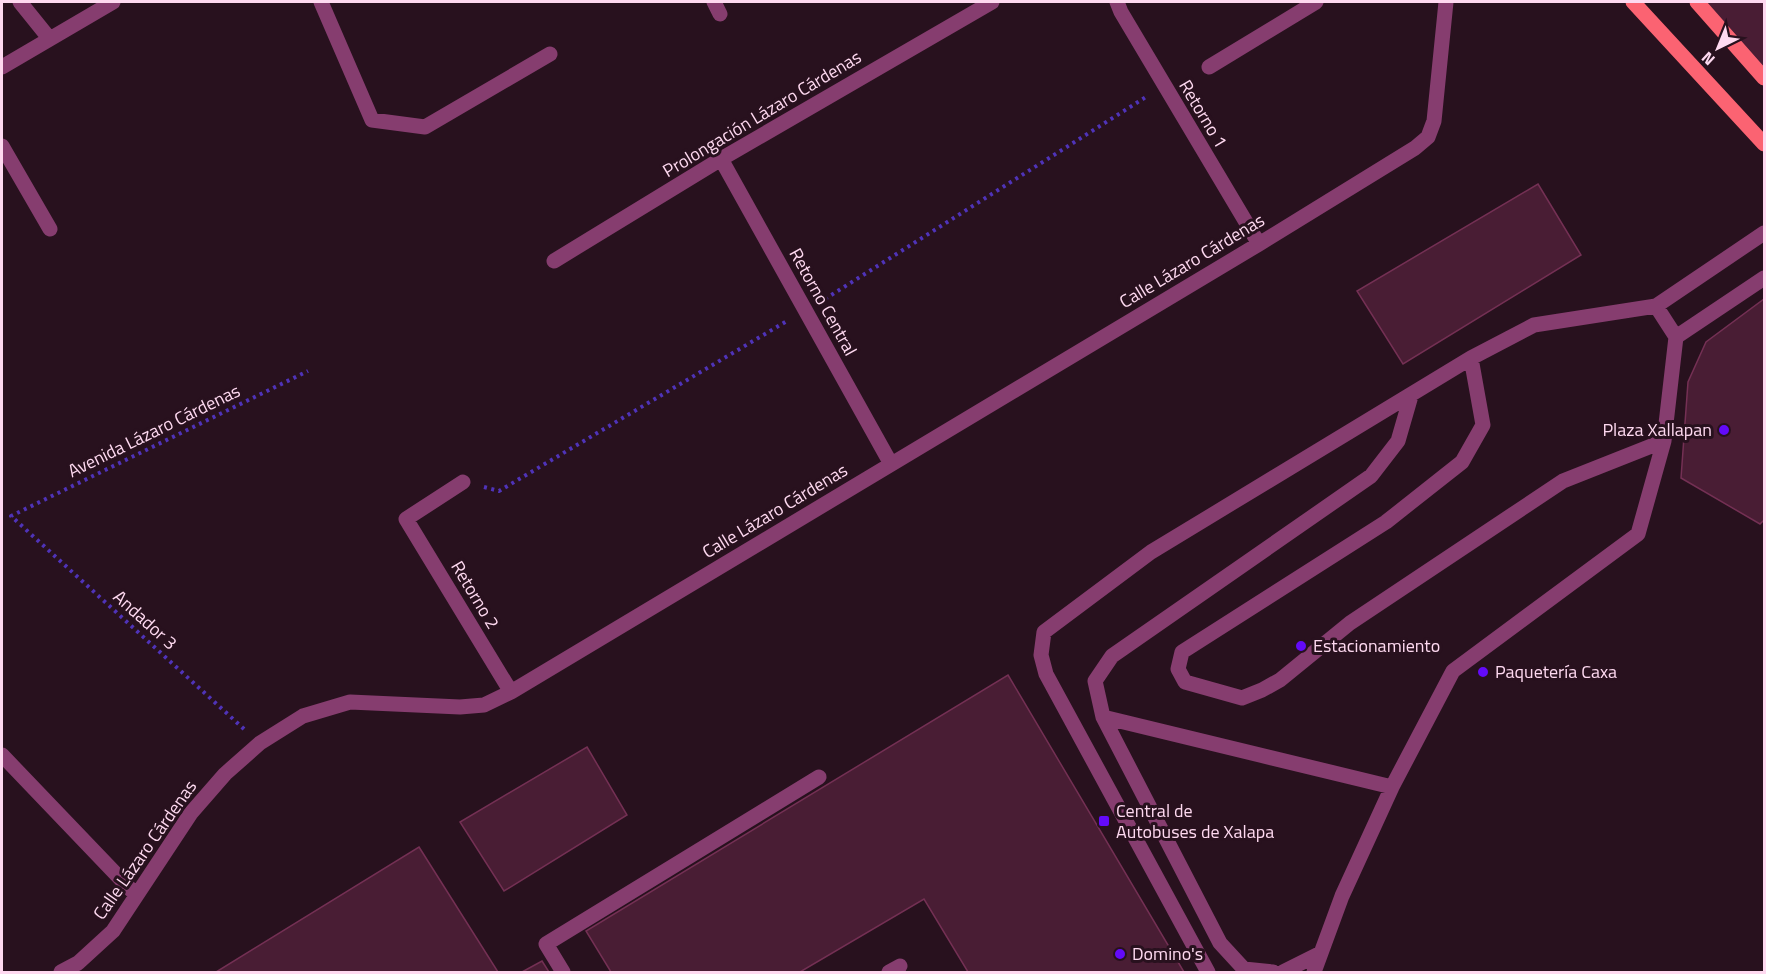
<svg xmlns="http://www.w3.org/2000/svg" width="1766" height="974" viewBox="0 0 1766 974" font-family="'Titillium Web',sans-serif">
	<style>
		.building { fill: #491d34; stroke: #743054; stroke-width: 1.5 }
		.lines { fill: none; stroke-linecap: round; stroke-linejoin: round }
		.path { stroke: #4f33b8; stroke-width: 4; stroke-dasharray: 3 4.5; stroke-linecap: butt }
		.minor { stroke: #863d6f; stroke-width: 15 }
		.major { stroke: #fb6372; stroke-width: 15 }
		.poi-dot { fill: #630af9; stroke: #28111e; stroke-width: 2 }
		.labels { text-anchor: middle; stroke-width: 6; stroke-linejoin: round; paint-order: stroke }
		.street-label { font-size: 18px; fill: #fed9f0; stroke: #28111e }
		.poi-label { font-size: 18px; fill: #fed9f0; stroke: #28111e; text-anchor: start }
	</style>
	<rect width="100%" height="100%" fill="#28111e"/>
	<!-- building -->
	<path class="building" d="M1705,2H1764V68Z
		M1538,184L1581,255L1403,364L1357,291Z
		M1764,299V520L1760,524L1681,478L1688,382L1706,342Z
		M1008,675L1184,972H968L924,899L800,972H611L586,931Z
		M587,747L627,815L504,891L460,822Z
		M419,847L498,972H216Z
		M542,961L549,972H522Z"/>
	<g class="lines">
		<!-- path -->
		<path class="path" d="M825,299L1146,97
			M484,487L499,491L787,321
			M244,729L11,516L308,371"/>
		<!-- minor -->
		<path class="minor" d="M20,2L49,38
			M321,2L372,120L425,127L550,54
			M714,2L720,14
			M1117,2L1121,12L1259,244
			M2,67L113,2
			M1209,67L1316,2
			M2,146L50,229
			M721,159L891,464
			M554,261L721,159L992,2
			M1676,337L1764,278
			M1471,358L1483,425L1462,462L1386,522L1182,652L1178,669L1185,682L1242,698L1262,690L1280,680L1350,623L1563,481L1664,441
			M463,482L406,519L511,692
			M1103,717L1392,787
			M2,755L136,895
			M61,972L78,963L113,931L191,813L225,774L260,743L303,716L350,702L460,707L484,705L511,692L1259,244L1415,148L1428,137L1434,121L1446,2
			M563,972L546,944L819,777
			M889,972L900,966
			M1208,972L1046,674L1041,655L1044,632L1151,552L1471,358L1534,325L1656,306L1764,233
			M1273,972L1244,969L1220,943L1103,717L1095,681L1112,656L1371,476L1398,441L1411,396
			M1283,972L1319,954
			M1314,972L1342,896L1392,787L1453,671L1638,534L1664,441L1676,337L1656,306"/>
		<!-- major -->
		<path class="major" d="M1633,2L1764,144
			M1697,2L1764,78"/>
	</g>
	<!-- markers -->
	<g class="poi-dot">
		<circle cx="1724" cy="430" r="6"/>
		<circle cx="1301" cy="646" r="6"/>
		<circle cx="1483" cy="672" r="6"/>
		<rect x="1098" y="815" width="12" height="12" rx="3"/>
		<circle cx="1120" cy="954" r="6"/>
	</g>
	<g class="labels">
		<!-- street labels -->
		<g class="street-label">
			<text transform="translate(762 114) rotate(-31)" y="6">Prolongación Lázaro Cárdenas</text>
			<text transform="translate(1203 114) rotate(59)" y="6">Retorno 1</text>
			<text transform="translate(1192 261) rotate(-31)" y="6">Calle Lázaro Cárdenas</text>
			<text transform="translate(823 302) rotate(61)" y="6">Retorno Central</text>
			<text transform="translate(154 431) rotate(-26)" y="6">Avenida Lázaro Cárdenas</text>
			<text transform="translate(775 511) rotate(-31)" y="6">Calle Lázaro Cárdenas</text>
			<text transform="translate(475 595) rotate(59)" y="6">Retorno 2</text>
			<text transform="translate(145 620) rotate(42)" y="6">Andador 3</text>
			<text transform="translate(145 850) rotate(-55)" y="6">Calle Lázaro Cárdenas</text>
		</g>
		<!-- poi labels -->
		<g class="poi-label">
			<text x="1712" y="436" text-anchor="end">Plaza Xallapan</text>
			<text x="1313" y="652">Estacionamiento</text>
			<text x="1495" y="678">Paquetería Caxa</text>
			<text x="1116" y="817">Central de<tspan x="1116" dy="21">Autobuses de Xalapa</tspan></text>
			<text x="1132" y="960">Domino's</text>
		</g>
	</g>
	<!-- border -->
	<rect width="1766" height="974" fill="none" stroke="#fed9f0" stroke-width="6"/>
	<!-- north arrow -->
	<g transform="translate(1718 48) rotate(223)" stroke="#28111e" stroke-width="4.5" paint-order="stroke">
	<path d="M0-4.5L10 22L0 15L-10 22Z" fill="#fed9f0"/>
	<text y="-9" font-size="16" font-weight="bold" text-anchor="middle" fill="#fed9f0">N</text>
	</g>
</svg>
